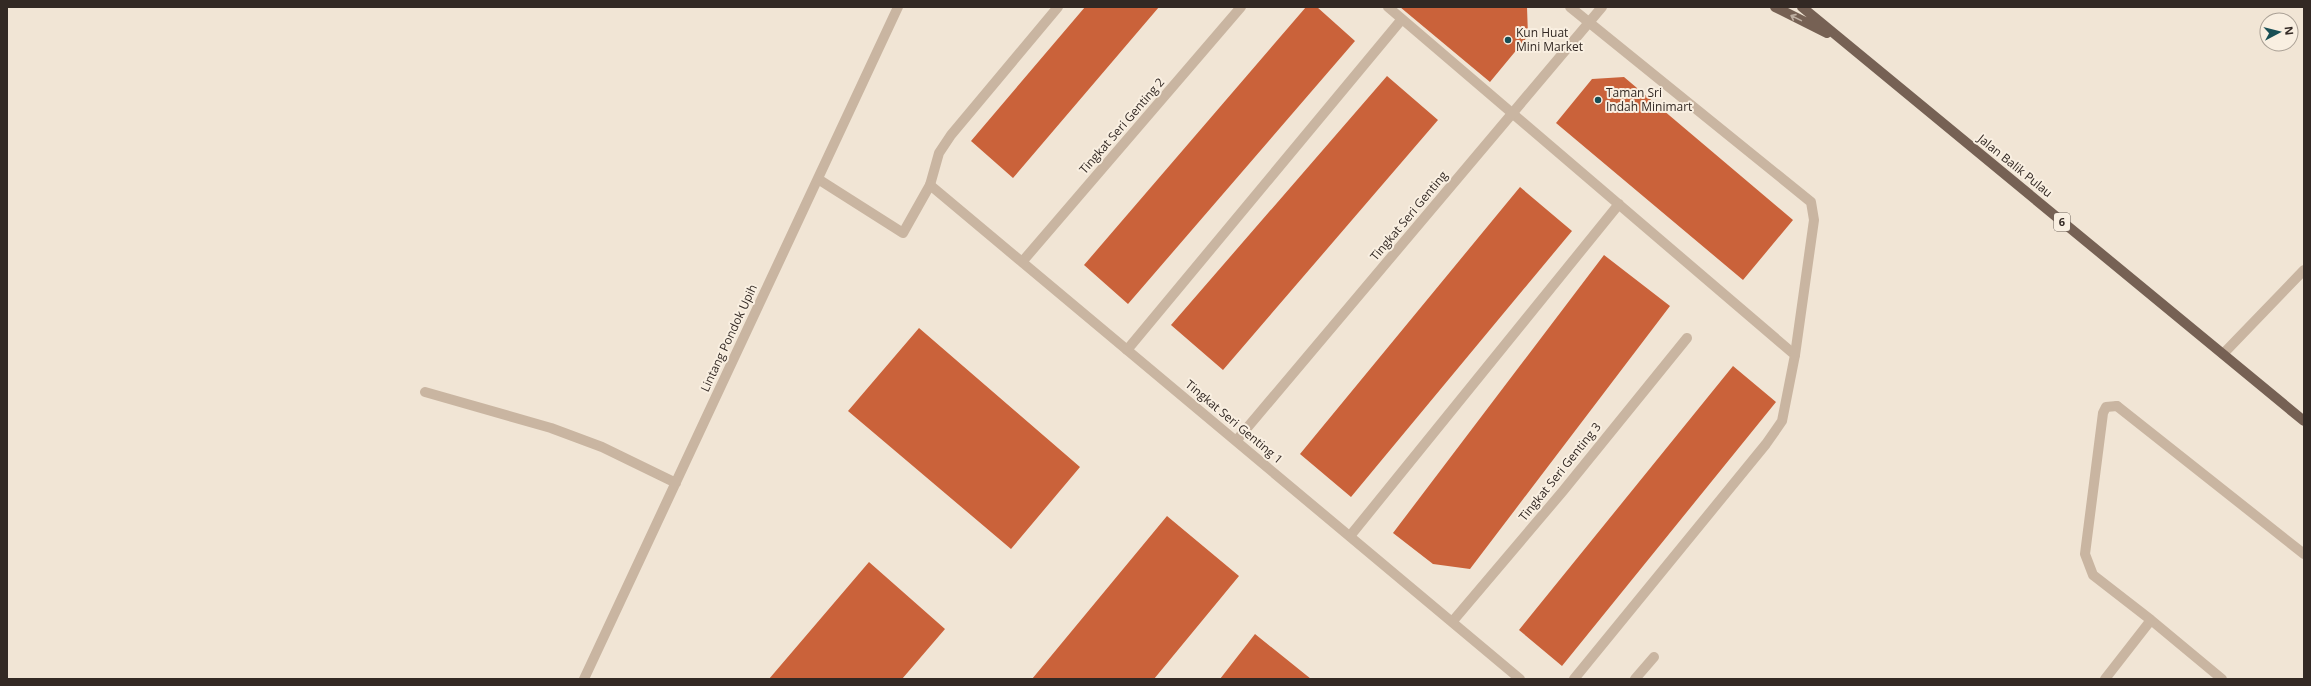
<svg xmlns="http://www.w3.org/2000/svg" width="2311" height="686" viewBox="0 0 2311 686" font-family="'Open Sans',sans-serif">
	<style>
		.building { fill: #ca623a }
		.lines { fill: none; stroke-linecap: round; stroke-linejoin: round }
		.service { stroke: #c9b5a1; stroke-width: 10 }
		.minor { stroke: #c9b5a1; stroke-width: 10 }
		.primary { stroke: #766154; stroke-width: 10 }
		.oneway { stroke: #beafa2 }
		.poi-dot { fill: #194f55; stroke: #f9efe1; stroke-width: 1.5 }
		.labels { text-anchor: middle; stroke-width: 4; stroke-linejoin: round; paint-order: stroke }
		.shield { fill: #f9efe1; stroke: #6e645d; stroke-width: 1 }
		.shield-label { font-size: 11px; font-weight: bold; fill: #332924 }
		.poi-label { font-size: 12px; fill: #332924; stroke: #f9efe1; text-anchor: start }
		.street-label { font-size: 12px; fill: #332924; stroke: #f9efe1 }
	</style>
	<rect width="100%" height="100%" fill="#f1e5d5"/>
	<!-- building -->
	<path class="building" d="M1085,7H1159L1013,178L971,141Z
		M1306,7H1317L1355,41L1128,304L1084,265Z
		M1400,7H1527L1528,36L1490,82Z
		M1387,76L1438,120L1223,370L1171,325Z
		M1624,77L1793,220L1743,280L1556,123L1592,79Z
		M1520,187L1572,231L1351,497L1300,454Z
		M1604,255L1670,306L1470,569L1433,564L1393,533Z
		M919,328L1080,467L1011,549L848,411Z
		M1733,366L1776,402L1562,666L1519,630Z
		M1167,516L1239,576L1154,679H1032Z
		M869,562L945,629L902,679H769Z
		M1255,634L1311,679H1220Z"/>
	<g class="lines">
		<!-- service -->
		<path class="service" d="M1388,7L1795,355L1782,421L1766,444L1574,679
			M930,185L939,153L951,135L1058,7
			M1127,350L1402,19
			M1350,536L1619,204
			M2151,620L2222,679
			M1635,679L1654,657
			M2105,679L2151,620L2093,575L2085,554L2103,413L2106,407L2117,406"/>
		<!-- minor -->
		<path class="minor" d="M1570,7L1811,202L1814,220L1795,355
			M818,179L903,233L930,185L1520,679
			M1022,262L1241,7
			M2223,354L2304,270
			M425,392L551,428L602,447L676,483
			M2117,406L2304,554
			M1236,441L1602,7
			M1452,622L1563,491L1687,338
			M584,679L898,7"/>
		<!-- primary -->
		<path class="primary" d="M1775,7L1827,33
			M1802,7L2304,421"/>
	</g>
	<!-- one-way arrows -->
	<defs><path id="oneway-shaft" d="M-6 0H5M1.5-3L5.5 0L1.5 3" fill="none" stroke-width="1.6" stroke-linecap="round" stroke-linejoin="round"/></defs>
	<use class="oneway" href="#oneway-shaft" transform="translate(1796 18) rotate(-154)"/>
	<!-- markers -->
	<g class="poi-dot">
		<circle cx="1508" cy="40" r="4"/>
		<circle cx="1598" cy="100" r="4"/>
	</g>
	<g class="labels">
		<!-- shield labels -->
		<rect class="shield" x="2054" y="213" width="16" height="18" rx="3"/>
		<g class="shield-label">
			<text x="2062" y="226">6</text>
		</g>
		<!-- poi labels -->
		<g class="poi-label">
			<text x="1516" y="37">Kun Huat<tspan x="1516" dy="14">Mini Market</tspan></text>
			<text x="1606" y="97">Taman Sri<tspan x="1606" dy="14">Indah Minimart</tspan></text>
		</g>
		<!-- street labels -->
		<g class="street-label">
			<text transform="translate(1122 126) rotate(-49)" y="4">Tingkat Seri Genting 2</text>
			<text transform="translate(2015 166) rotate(39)" y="4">Jalan Balik Pulau</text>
			<text transform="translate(1409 216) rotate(-50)" y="4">Tingkat Seri Genting</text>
			<text transform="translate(729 338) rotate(-65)" y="4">Lintang Pondok Upih</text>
			<text transform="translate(1234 422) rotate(40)" y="4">Tingkat Seri Genting 1</text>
			<text transform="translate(1560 472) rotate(-51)" y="4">Tingkat Seri Genting 3</text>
		</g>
	</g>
	<!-- border -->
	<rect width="2311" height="686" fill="none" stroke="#332924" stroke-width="16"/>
	<!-- north arrow -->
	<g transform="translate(2279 32) rotate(83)"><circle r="19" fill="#f9efe1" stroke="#aaa095"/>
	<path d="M0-3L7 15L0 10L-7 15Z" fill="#194f55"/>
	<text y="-6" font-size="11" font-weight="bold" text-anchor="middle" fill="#332924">N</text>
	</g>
</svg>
